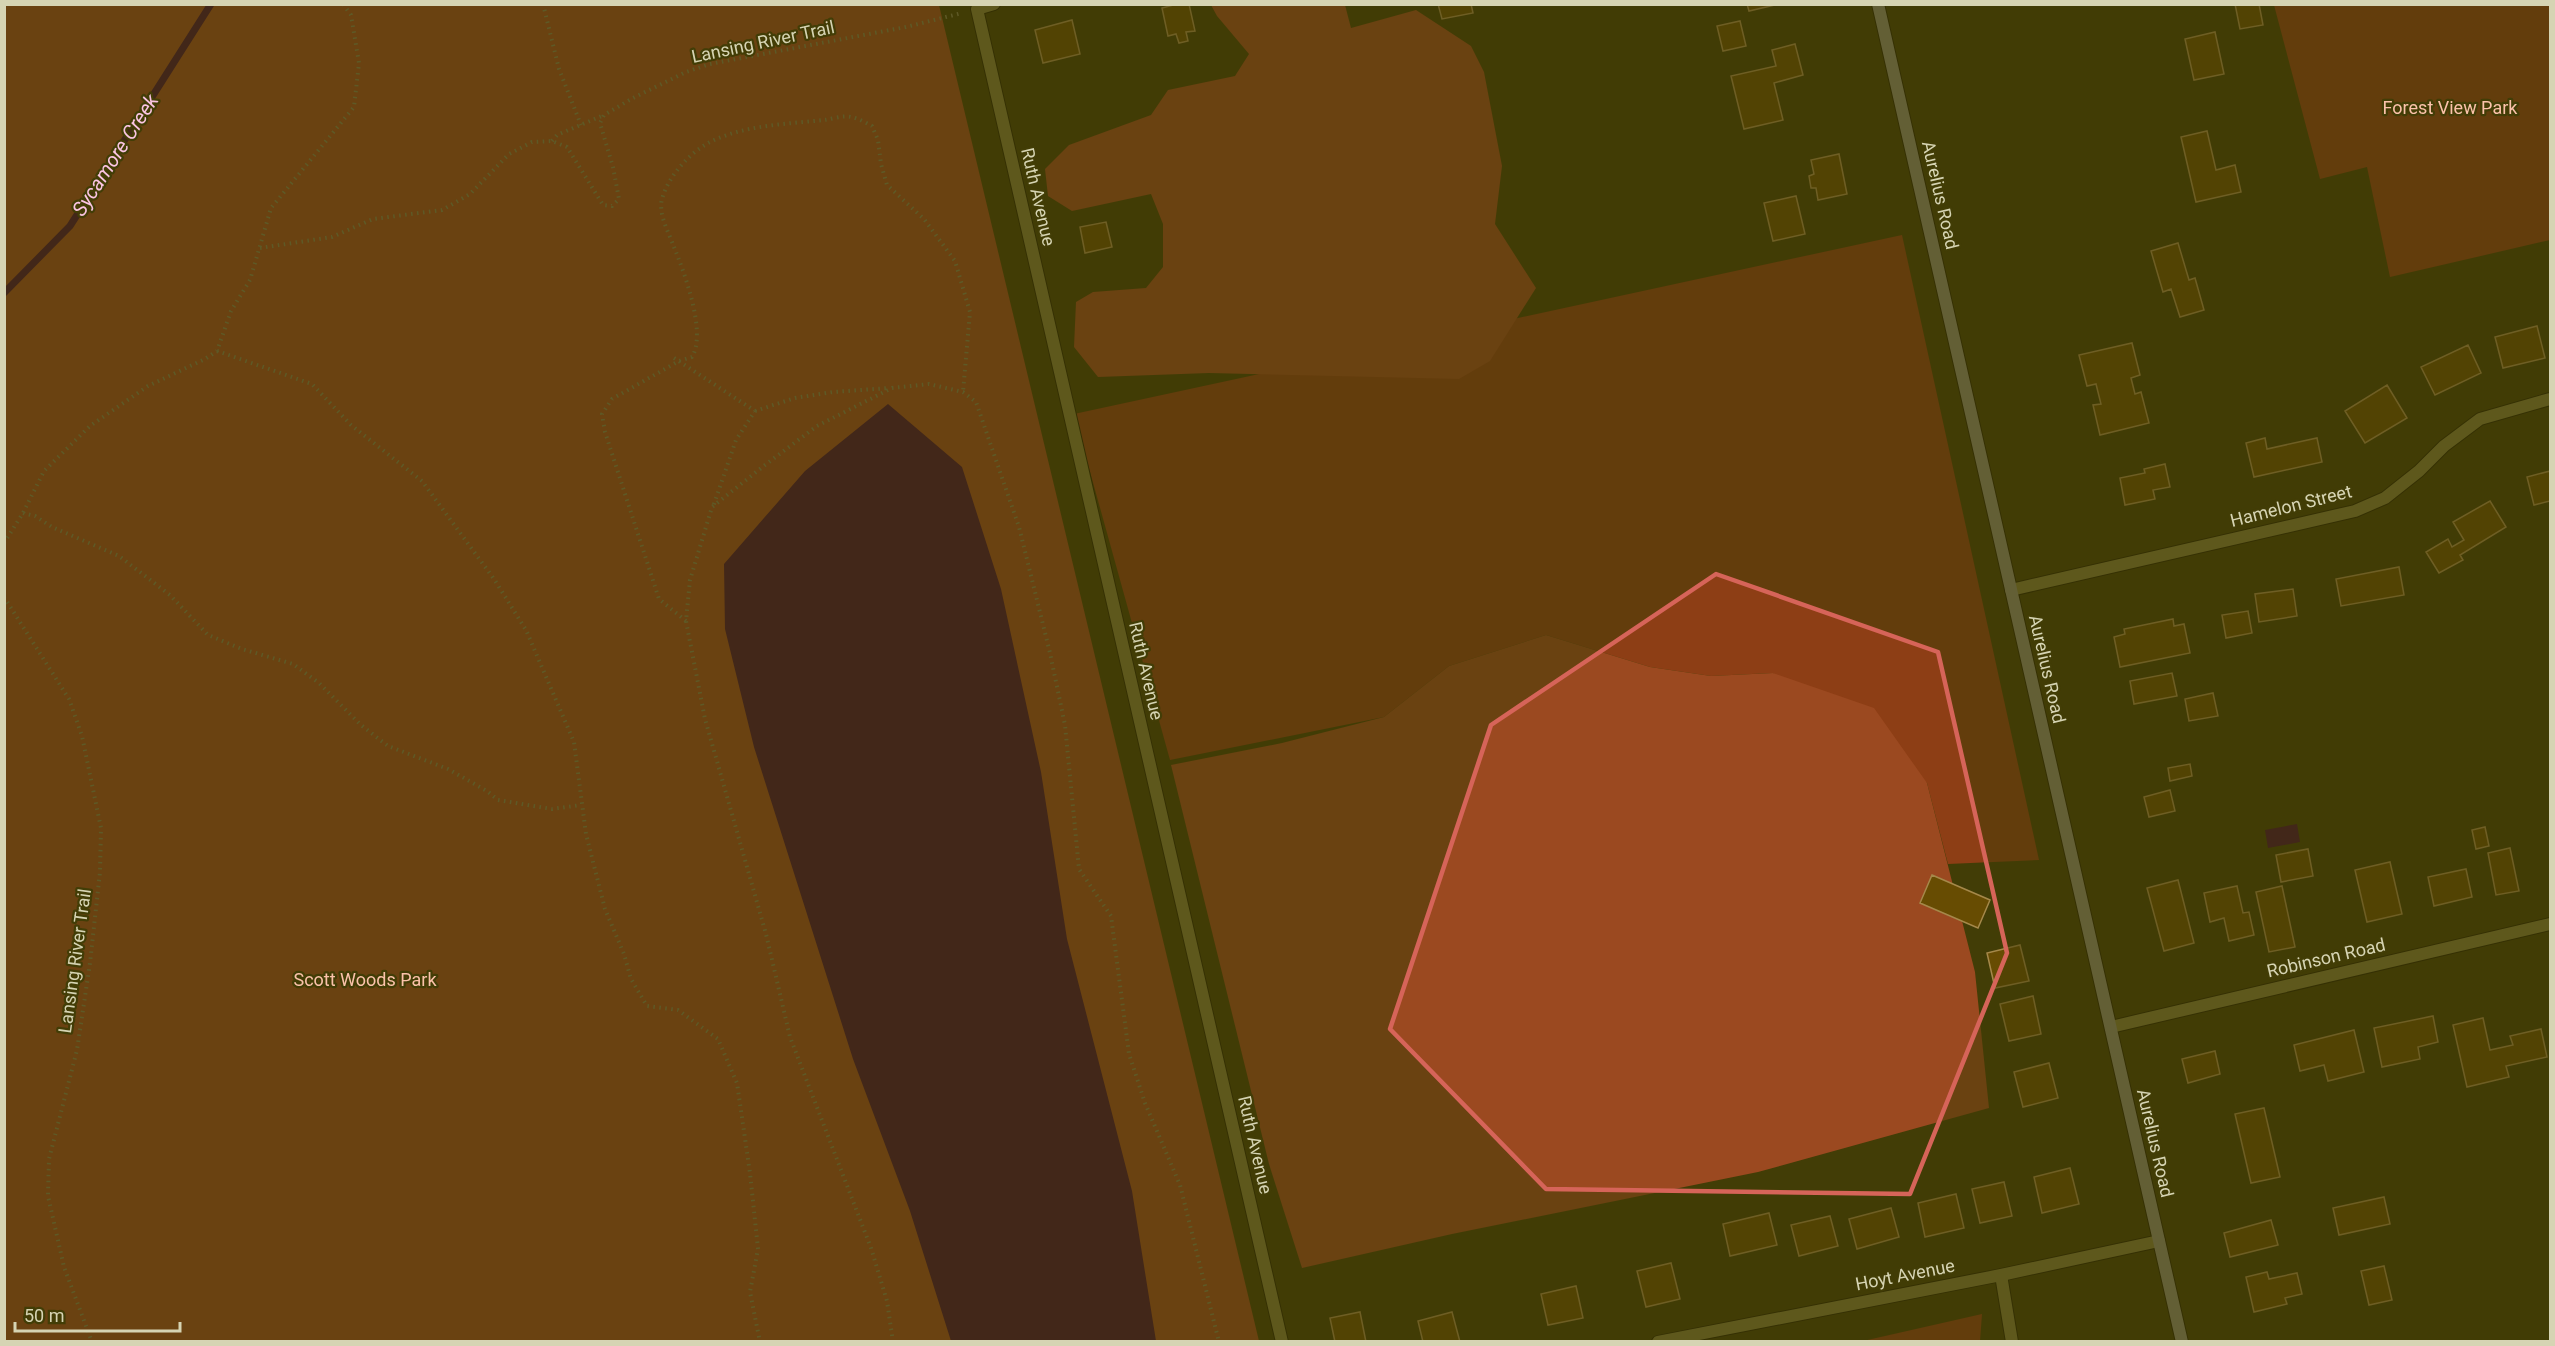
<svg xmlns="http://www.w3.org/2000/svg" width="2555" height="1346" viewBox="0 0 2555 1346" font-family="Roboto,sans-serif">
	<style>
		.green { fill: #8d3e15 }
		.forest { fill: #9b4920 }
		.water { fill: #430e31 }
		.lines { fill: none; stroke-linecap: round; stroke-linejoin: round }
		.stream { stroke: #430e31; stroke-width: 7 }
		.building { fill: #674c02; stroke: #a5884a; stroke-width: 1.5 }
		.street-casing { stroke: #272301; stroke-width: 14 }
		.secondary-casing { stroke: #272301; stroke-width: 14 }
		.path { stroke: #817d4f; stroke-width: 4; stroke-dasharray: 1.5 4.5; stroke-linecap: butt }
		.street { stroke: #807b39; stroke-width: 12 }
		.secondary { stroke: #8d8970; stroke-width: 12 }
		.marked { fill: none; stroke: #d66459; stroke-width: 4.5; stroke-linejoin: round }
		.labels { text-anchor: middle; stroke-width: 4.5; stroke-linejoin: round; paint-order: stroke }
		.street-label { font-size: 18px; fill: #d6d4b3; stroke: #423d06 }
		.park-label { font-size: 18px; fill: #fbc2aa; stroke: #423d06 }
		.water-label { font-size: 20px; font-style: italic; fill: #fbc5e3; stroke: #423d06 }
	</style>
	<rect width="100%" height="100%" fill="#423d06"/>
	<!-- green -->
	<path class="green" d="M2274,5H2550V240L2390,277L2367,167L2320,179Z
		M1902,235L2039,860L1948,864L1927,783L1773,673L1711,676L1650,667L1546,635L1449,666L1384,717L1170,760L1074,414Z
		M1982,1314L1980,1341H1863Z"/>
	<!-- forest -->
	<path class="forest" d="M5,5H939L1259,1341L5,1342Z
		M1211,5H1345L1351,28L1416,10L1471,46L1484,72L1502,166L1495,224L1536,288L1490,361L1459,379L1209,373L1098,377L1074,347L1076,302L1093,292L1146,288L1163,267V224L1151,194L1072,211L1048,196L1045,169L1069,145L1151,115L1168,90L1235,76L1249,54L1217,16Z
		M1546,635L1650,667L1711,676L1773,673L1874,708L1927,783L1975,972L1989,1108L1758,1172L1452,1234L1302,1268L1269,1164L1171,765L1282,743L1384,717L1449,666Z"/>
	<!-- water -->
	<path class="water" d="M888,404L962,467L1001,589L1041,772L1067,939L1132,1191L1156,1341H951L910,1211L853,1059L754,747L725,629L724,564L805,471Z
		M2297,824L2300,842L2268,848L2265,830Z"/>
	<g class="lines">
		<!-- stream -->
		<path class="stream" d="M4,293L70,226L211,4"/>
	</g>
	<!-- building -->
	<path class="building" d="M1177,4H1189L1195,31L1186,32L1188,41L1179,43L1176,34L1168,36L1162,8Z
		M1438,4H1471L1473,13L1442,19Z
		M1747,4H1779L1749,11Z
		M2235,4H2259L2263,25L2240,29Z
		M1072,20L1080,54L1043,63L1035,30Z
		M1740,21L1746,46L1723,51L1717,26Z
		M2215,32L2224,74L2194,80L2185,39Z
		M1795,44L1803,75L1774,83L1783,120L1744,129L1731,76L1776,66L1772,50Z
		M2207,131L2216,170L2235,165L2241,192L2196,202L2181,137Z
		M1839,154L1847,194L1818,200L1816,188H1811L1809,176L1814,174L1811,160Z
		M1796,196L1805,234L1773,241L1764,203Z
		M1106,222L1112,247L1085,253L1080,227Z
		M2178,243L2189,280L2195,278L2204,310L2180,317L2171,289L2163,292L2151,251Z
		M2537,326L2545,358L2503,368L2495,337Z
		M2132,343L2140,375L2131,378L2135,394L2141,392L2149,423L2100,435L2093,405L2101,404L2096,384L2087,386L2079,355Z
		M2468,345L2481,373L2435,395L2421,367Z
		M2387,385L2407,418L2365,443L2345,411Z
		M2265,438L2267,449L2317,438L2322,462L2254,477L2246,443Z
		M2165,464L2170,487L2153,490L2155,499L2125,505L2120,478L2145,473L2144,469Z
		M2550,471V501L2534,505L2527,477Z
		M2490,501L2506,527L2460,555L2463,560L2439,573L2426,552L2448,539L2452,547L2464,540L2453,522Z
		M2399,567L2404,595L2341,606L2336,579Z
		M2293,589L2297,616L2259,622L2255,594Z
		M2248,611L2252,633L2226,638L2222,615Z
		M2173,619L2174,626L2184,624L2190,653L2120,667L2114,637L2125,634L2124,629Z
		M2172,673L2177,696L2134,704L2130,681Z
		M2213,693L2218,716L2189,721L2185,699Z
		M2190,764L2192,776L2170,781L2168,768Z
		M2170,790L2175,811L2149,817L2144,797Z
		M2485,827L2489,846L2476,849L2472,830Z
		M2510,848L2519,891L2496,895L2488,853Z
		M2308,849L2313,876L2281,882L2276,855Z
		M2390,862L2402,914L2367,922L2355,870Z
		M2466,869L2472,897L2434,906L2428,877Z
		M1932,875L1990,900L1978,928L1920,903Z
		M2178,880L2194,943L2164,951L2147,888Z
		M2237,886L2243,913L2249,912L2254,935L2229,941L2224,918L2210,922L2204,893Z
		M2282,886L2295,947L2269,952L2256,892Z
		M2020,945L2029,981L1995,988L1987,953Z
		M2033,996L2041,1034L2009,1041L2000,1004Z
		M2433,1016L2438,1042L2418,1047L2420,1059L2382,1067L2374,1028Z
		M2483,1018L2490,1050L2513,1045L2510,1036L2541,1029L2547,1057L2506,1066L2509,1077L2467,1087L2453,1025Z
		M2354,1030L2364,1072L2328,1081L2324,1065L2300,1071L2294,1045Z
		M2215,1051L2220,1074L2188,1083L2182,1059Z
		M2049,1063L2058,1098L2023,1107L2014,1072Z
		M2264,1108L2280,1177L2251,1183L2235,1114Z
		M2070,1168L2079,1204L2042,1213L2034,1177Z
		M2004,1182L2012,1216L1980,1223L1972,1189Z
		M1956,1194L1964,1228L1925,1237L1918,1203Z
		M2384,1197L2390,1224L2339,1235L2333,1208Z
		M1891,1208L1899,1237L1857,1249L1849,1219Z
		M1769,1213L1777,1245L1730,1256L1723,1224Z
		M1830,1216L1838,1246L1799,1256L1791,1225Z
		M2271,1220L2278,1245L2230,1257L2224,1233Z
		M1671,1263L1680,1299L1646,1307L1637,1271Z
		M2384,1266L2392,1300L2369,1305L2361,1271Z
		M2267,1272L2269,1279L2297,1273L2302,1294L2285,1298L2287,1304L2254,1312L2246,1277Z
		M1576,1286L1583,1318L1548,1325L1541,1294Z
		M1360,1312L1366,1342H1335L1330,1318Z
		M1452,1312L1460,1342H1423L1418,1321Z"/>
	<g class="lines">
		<!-- street casing -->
		<g class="street-casing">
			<path id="street" d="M994,4L977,9L1282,1342
				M2011,590L2355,511L2385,498L2419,471L2444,446L2480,419L2550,399
				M2111,1027L2550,924
				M2001,1275L2012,1342
				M1658,1342L2001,1275L2159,1241"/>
		</g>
		<!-- secondary casing -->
		<g class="secondary-casing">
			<path id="secondary" d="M1878,4L2182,1342"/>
		</g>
		<!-- path -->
		<path class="path" d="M543,4L559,69L581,125
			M552,141L557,135L604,115
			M260,248L332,237L373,219L442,210L470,194L509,154L532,142L552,141L567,147L603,205L612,206L619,199L613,167L600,123L604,115L633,98L686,72L710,64L906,27L962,13
			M217,351L312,384L351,425L422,481L494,579L526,630L574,742L586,834L605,909L624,954L631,979L647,1006L678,1010L718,1039L737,1083L750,1173L758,1249L750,1292L760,1342
			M674,358L755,411L736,440L713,507
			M755,411L795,398L833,392L889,388
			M23,513L35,516L52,527L119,556L170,595L208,635L242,649L293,664L319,683L361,725L388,746L448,769L487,791L498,800L552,809L581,805
			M4,543L23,513L44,471L90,426L148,386L205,359L217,351L231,311L250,280L271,208L354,107L359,63L351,15L343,4
			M4,597L69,699L82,736L101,828L100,872L90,963L77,1050L49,1159L48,1196L64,1267L92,1342
			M686,621L659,599L605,432L602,414L612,399L679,361L692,357C707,332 684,272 674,247C669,233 658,214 662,199C668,176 691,151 712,141C746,125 787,124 824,120C832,119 843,115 851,117C858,118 866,123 872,126L878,140L881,164L887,185L924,219L955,261L970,312L963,392
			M893,1342L887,1301L871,1248L790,1037L766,934L705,719L686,621L690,580L712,507L765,465L817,426L892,388L929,384L963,392L976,402L1019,527L1050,653L1065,725L1079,869L1111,916L1129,1054L1145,1103L1180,1185L1219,1342"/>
		<!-- street -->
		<use href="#street" class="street"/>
		<!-- secondary -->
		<use href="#secondary" class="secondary"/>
	</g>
	<!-- marked area -->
	<path d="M0 0H2555V1346H0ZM1716,574L1938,652L2007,953L1910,1194L1546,1189L1390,1029L1491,725Z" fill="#423d06" fill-opacity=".55" fill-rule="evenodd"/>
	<path class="marked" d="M1716,574L1938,652L2007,953L1910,1194L1546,1189L1390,1029L1491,725Z"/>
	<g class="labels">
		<!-- street labels -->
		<g class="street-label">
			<text transform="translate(763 42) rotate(-12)" y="6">Lansing River Trail</text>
			<text transform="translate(1940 195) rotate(77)" y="6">Aurelius Road</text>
			<text transform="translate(1038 197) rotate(77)" y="6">Ruth Avenue</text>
			<text transform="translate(2291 506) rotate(-14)" y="6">Hamelon Street</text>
			<text transform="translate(2047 669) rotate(77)" y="6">Aurelius Road</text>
			<text transform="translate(1146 671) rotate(77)" y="6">Ruth Avenue</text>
			<text transform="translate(2326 958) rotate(-13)" y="6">Robinson Road</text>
			<text transform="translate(75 961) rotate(-82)" y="6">Lansing River Trail</text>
			<text transform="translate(2155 1143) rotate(77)" y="6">Aurelius Road</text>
			<text transform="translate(1255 1145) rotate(77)" y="6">Ruth Avenue</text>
			<text transform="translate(1905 1275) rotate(-11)" y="6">Hoyt Avenue</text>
		</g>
		<!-- park labels -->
		<g class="park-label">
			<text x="2450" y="114">Forest View Park</text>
			<text x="365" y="986">Scott Woods Park</text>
		</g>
		<!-- water labels -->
		<g class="water-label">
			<text transform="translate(115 155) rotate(-57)" y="7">Sycamore Creek</text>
		</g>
	</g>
	<!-- border -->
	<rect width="2555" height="1346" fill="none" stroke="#d6d4b3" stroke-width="12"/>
	<!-- scale -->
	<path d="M15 1322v9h165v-9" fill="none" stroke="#d6d4b3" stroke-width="3"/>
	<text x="24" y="1322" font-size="18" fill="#d6d4b3" stroke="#423d06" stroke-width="4.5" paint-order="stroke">50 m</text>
</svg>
